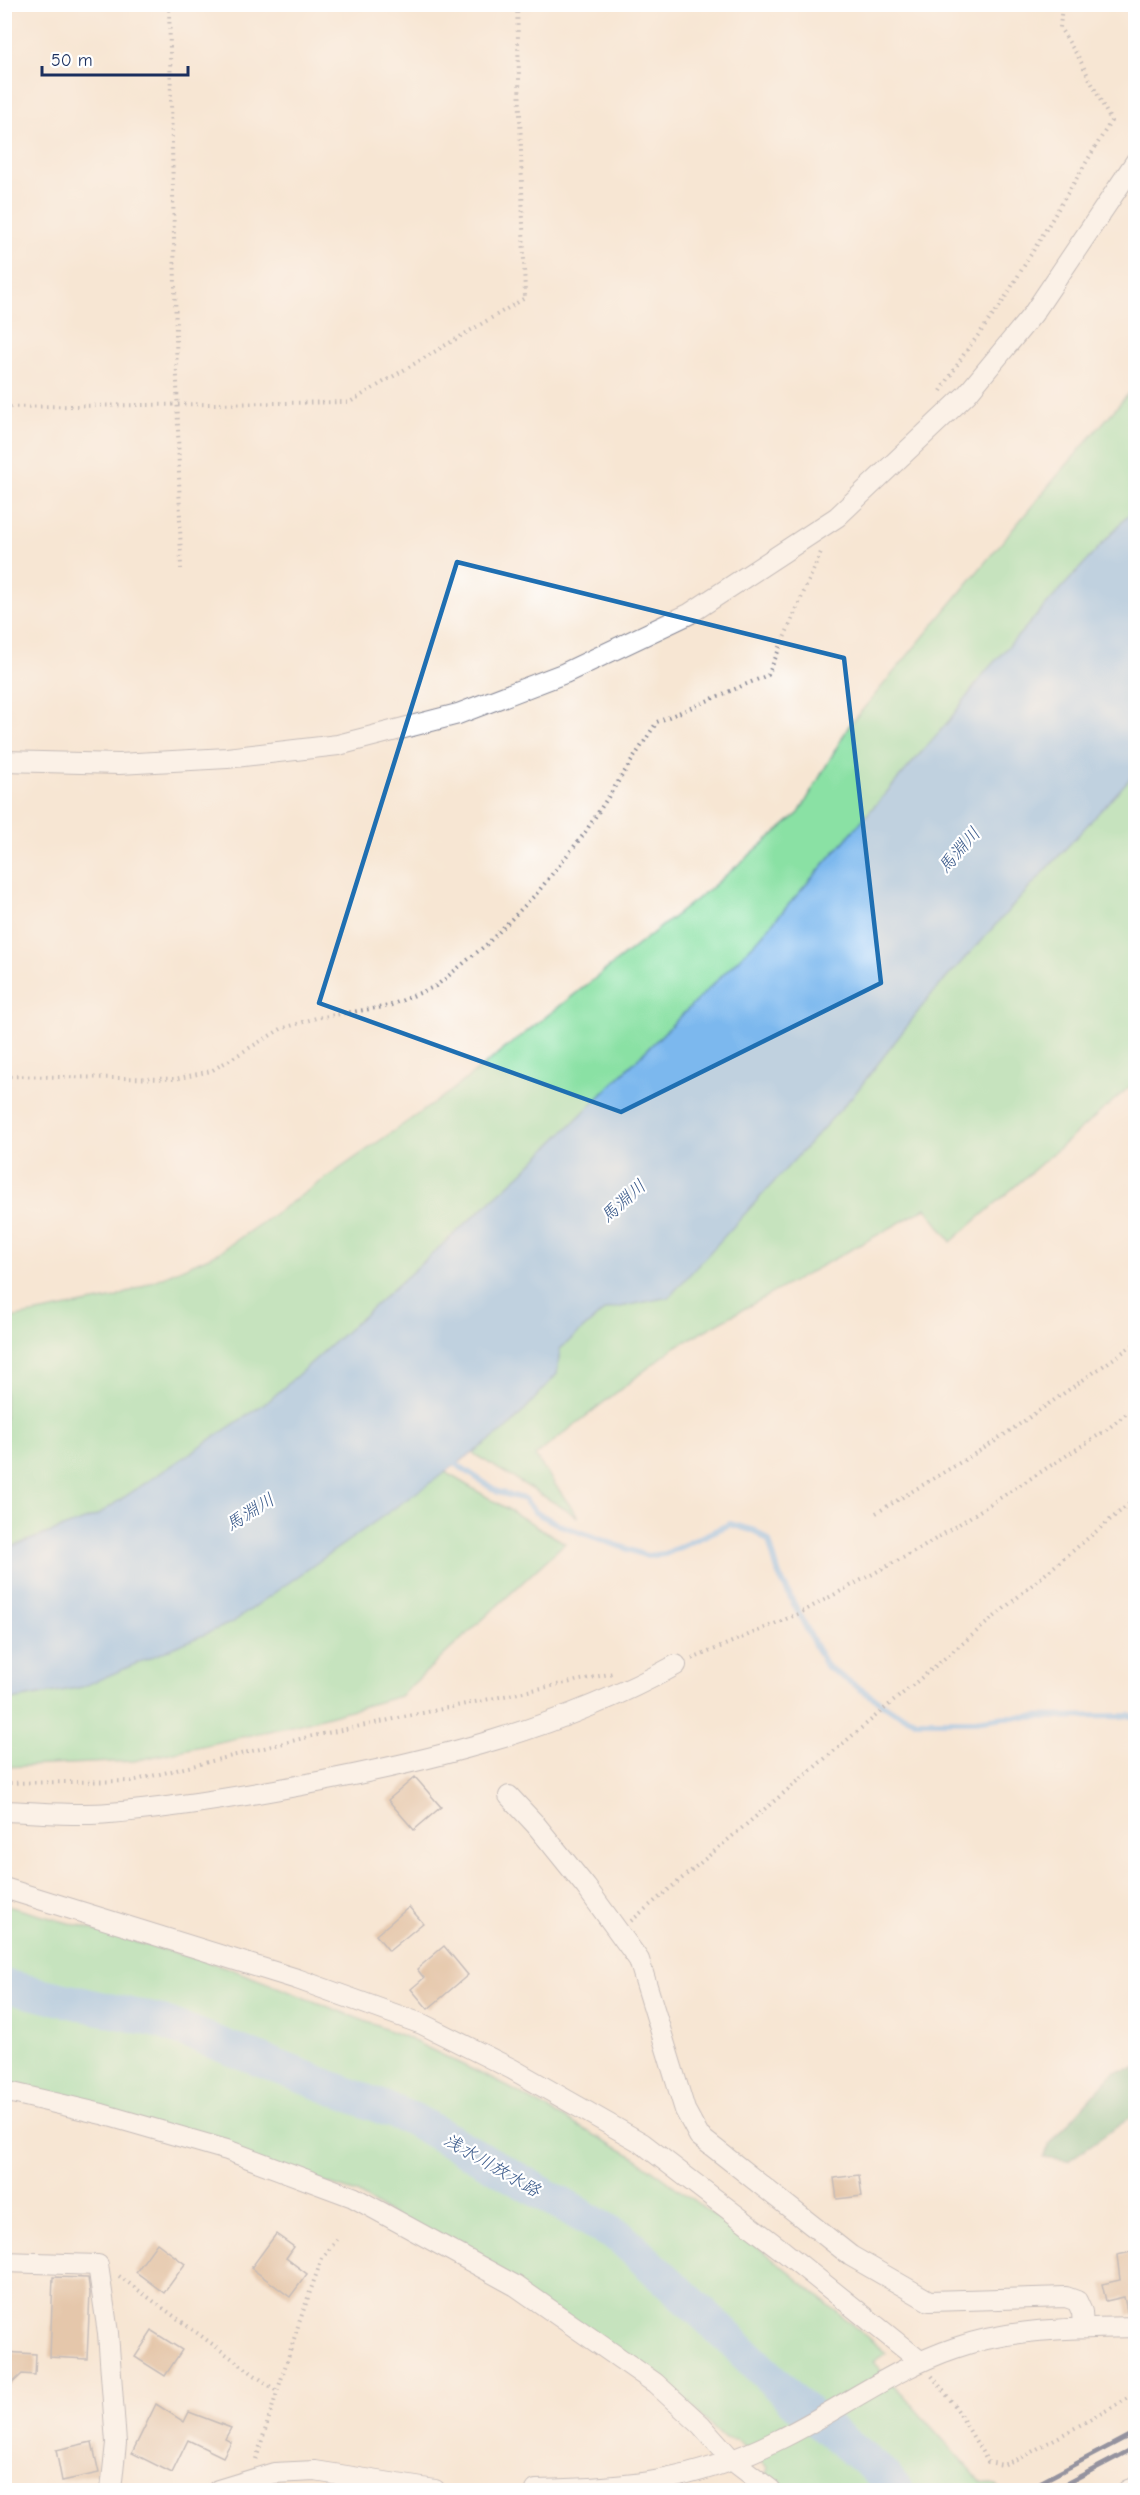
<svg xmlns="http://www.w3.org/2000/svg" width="1140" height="2495" viewBox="0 0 1140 2495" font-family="'Comic Neue','Klee One',sans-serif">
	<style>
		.green { fill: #8ae1a4; stroke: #528881; stroke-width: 1.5 }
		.forest { fill: #6fbf8a; stroke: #457774; stroke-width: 1.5 }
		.water { fill: #7bb8ee; stroke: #4b74a6; stroke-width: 1.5 }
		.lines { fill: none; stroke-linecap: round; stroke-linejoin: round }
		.stream { stroke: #7bb8ee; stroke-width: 6 }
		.river { stroke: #7bb8ee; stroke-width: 34 }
		.building { fill: #cfa37a }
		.minor-casing { stroke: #898a98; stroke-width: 22 }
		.path { stroke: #898a98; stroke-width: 4; stroke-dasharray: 1.5 4.5; stroke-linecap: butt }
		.minor { stroke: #fff; stroke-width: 20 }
		.rail { stroke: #1b2f5e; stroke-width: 4.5 }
		.marked { fill: none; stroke: #1f6fb2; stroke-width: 4.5; stroke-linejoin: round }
		.labels { text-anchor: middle; stroke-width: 4.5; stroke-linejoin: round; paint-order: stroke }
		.water-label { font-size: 18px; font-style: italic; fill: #385889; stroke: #fff }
	</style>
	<rect width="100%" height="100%" fill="#fff"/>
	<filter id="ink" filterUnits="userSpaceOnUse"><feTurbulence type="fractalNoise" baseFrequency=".0167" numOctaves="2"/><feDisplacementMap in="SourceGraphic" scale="12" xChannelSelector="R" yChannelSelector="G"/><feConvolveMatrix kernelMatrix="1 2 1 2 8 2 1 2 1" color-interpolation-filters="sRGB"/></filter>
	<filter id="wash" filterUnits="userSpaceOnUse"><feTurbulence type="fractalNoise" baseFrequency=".008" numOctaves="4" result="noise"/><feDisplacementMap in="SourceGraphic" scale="24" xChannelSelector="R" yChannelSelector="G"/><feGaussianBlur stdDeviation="1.35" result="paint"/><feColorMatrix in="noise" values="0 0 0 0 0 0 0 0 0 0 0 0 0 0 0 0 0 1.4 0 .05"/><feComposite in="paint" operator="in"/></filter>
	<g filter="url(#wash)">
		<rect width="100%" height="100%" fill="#f7e6d3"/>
		<!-- green -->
		<path class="green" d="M1135,386V508L986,671L948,722L757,941L522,1173L270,1400L96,1516L5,1549V1319L115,1298L218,1253L447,1094L712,887L799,813L849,726L1057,476Z
			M1135,773V1082L951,1242L926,1208L675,1347L535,1456L578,1517L472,1453L509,1427L557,1374L560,1349L605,1310L669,1296L856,1092L930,996Z
			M445,1472L565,1543L400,1696L300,1724L134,1761L5,1767L4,1701L82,1687L406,1498Z
			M4,1905L226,1967L403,2036L508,2087L634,2157L770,2256L886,2353L873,2362L981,2482L996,2485L1000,2490H787L765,2477L768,2468L737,2440L725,2439L665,2382L357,2193L5,2082Z"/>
		<!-- forest -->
		<path class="forest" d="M1135,2068V2114L1068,2161L1044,2158L1049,2145L1114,2072Z"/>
		<!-- water -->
		<path class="water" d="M1135,508V773L930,996L856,1092L669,1297L605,1310L560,1349L557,1374L509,1427L233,1622L82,1687L5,1701V1549L96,1516L270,1400L522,1173L757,941L948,722L986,671Z"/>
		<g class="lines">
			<!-- stream -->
			<path class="stream" d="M450,1460L498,1492L524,1499L535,1512L560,1525L647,1556L665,1554L730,1524L755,1531L769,1541L779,1575L826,1666L895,1712L917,1721H975L1005,1717L1136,1716"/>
			<!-- river -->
			<path class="river" d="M4,1986L162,2022L412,2119L621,2238L707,2317L793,2400L886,2477L896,2490"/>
		</g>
		<g id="blocks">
			<!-- building -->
			<path class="building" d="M415,1777L441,1807L414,1830L388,1800Z
				M409,1907L423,1923L389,1951L376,1935Z
				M444,1946L468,1975L428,2009L411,1989L424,1978L417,1969Z
				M859,2175L862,2196L837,2199L834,2178Z
				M276,2234L294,2247L286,2258L307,2274L290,2297L251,2268Z
				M157,2243L185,2264L164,2293L136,2272Z
				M1136,2251V2315H1128L1124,2297L1106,2301L1102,2284L1120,2280L1117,2255Z
				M53,2277L88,2278L90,2293L87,2359L50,2357Z
				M152,2331L182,2350L165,2376L135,2357Z
				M4,2352L36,2354L35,2375L22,2374L4,2391Z
				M156,2404L184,2422L189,2412L231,2428L225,2439L231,2442L223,2457L188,2440L172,2473L132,2453Z
				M92,2442L99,2473L62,2481L56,2450Z"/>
		</g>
	</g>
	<g filter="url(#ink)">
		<use href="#blocks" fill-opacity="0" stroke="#898a98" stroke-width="1.5"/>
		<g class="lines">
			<!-- minor casing -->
			<g class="minor-casing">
				<path id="minor" d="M4,761L119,764L227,758L338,745L458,714L565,673L689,614L837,517L967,394L1033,314L1136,161
					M509,1796L536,1825L586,1887L639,1960L685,2110L699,2136L851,2256L929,2301L1066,2297L1077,2301L1082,2312L1083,2328
					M4,1811C39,1812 75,1816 109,1813C174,1808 238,1797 302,1785C431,1761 561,1729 676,1665
					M4,1888L297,1979L422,2024L512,2069L642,2143L783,2251L920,2361
					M4,2091L102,2114L227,2150L353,2197L516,2286L655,2383L701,2425L733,2461L771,2490
					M4,2262L98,2265L108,2333L116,2443L111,2490
					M218,2490L274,2473L315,2471L435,2490
					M536,2490C628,2488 694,2482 778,2440C838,2411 892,2369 955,2348C1012,2328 1076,2328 1136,2327
					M1128,2490L1136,2487"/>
			</g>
			<!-- path -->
			<path class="path" d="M169,4L181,569
				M941,391L964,354L1000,306L1111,121L1079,58L1060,28L1062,4
				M4,407L350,402L525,298L517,4
				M4,1076L175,1079L211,1071L281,1029L316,1018L389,1006L436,986L487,944L537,893L584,834L657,722L768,675L822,550
				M876,1513L991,1444L1136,1343
				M692,1659L800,1613L923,1547L1105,1431L1136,1406
				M4,1783L132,1781L308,1737L614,1673
				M631,1921L1136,1498
				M119,2276L278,2392
				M932,2376L955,2406L988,2462L1003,2465L1026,2455L1136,2394
				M256,2459L299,2323L322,2258L337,2240"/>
			<!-- minor -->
			<use href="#minor" class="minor"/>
			<!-- rail -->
			<path class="rail" d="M1026,2490L1136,2432
				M1054,2490L1136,2447"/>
		</g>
	</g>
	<!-- marked area -->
	<path d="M0 0H1140V2495H0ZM457,562L844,658L881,983L621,1112L319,1003Z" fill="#f7e6d3" fill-opacity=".55" fill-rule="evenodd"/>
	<path class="marked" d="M457,562L844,658L881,983L621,1112L319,1003Z"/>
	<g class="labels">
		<!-- water labels -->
		<g class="water-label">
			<text transform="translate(959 850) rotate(-49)" y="6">馬淵川</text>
			<text transform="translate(623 1201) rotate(-42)" y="6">馬淵川</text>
			<text transform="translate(250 1512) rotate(-32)" y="6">馬淵川</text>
			<text transform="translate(492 2165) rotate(30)" y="6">浅水川放水路</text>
		</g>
	</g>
	<!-- margin -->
	<rect width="1140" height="2495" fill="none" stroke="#fff" stroke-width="24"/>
	<!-- scale -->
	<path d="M42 66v9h146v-9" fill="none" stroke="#1b2f5e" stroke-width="3"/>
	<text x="51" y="66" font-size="18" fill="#1b2f5e" stroke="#ffffff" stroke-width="4.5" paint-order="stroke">50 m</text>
</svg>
